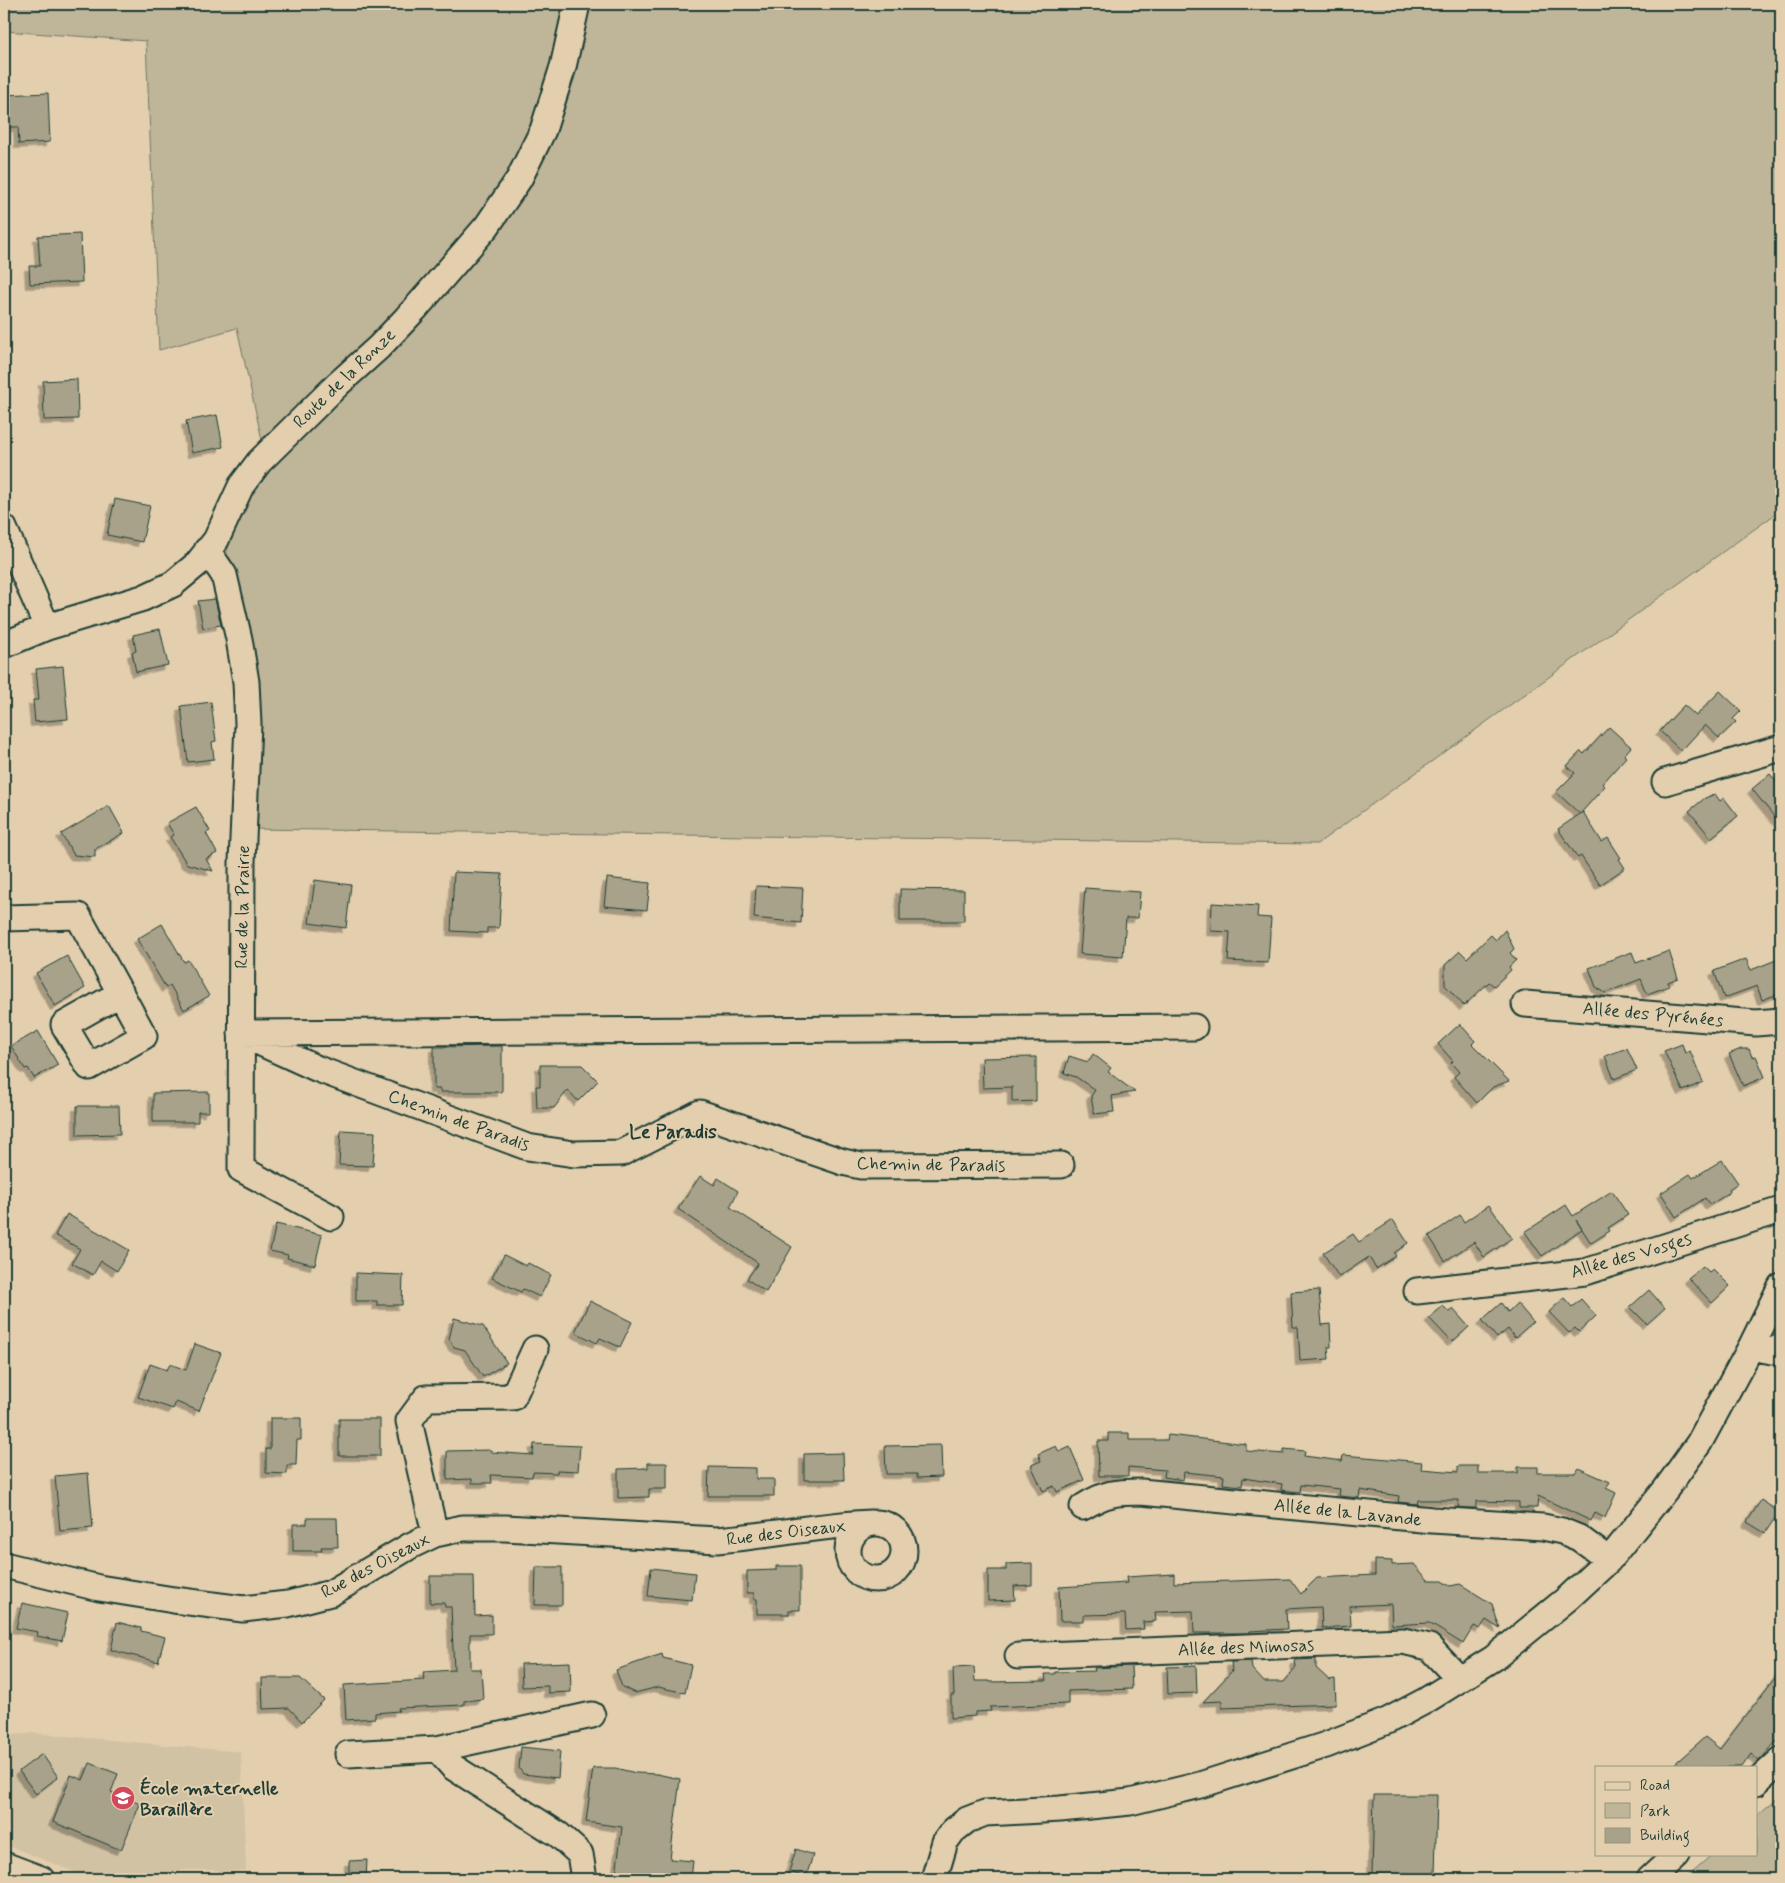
<svg xmlns="http://www.w3.org/2000/svg" width="1785" height="1883" viewBox="0 0 1785 1883" font-family="Mynerve,sans-serif">
	<style>
		.built { fill: #d1c2a3 }
		.green { fill: #bfb598; stroke: #6f7966 }
		.building { fill: #a7a289; stroke: #1f3d34; filter: url(#shadow) }
		.lines { fill: none; stroke-linecap: round; stroke-linejoin: round }
		.street-casing { stroke: #1f3d34; stroke-width: 29 }
		.street { stroke: #e3cfae; stroke-width: 25 }
		.labels { text-anchor: middle; stroke-width: 4; stroke-linejoin: round; paint-order: stroke }
		.street-label { font-size: 18px; fill: #1f3d34; stroke: #e3cfae }
		.poi-label { font-size: 18px; font-weight: bold; fill: #1f3d34; stroke: #e3cfae; text-anchor: start }
		.neighbourhood-label { font-size: 19px; font-weight: bold; fill: #1f3d34; stroke: #e3cfae }
	</style>
	<defs>
		<filter id="shadow"><feDropShadow dx="-4.5" dy="4.5" stdDeviation="0" flood-color="#0004"/></filter>
	</defs>
	<rect width="100%" height="100%" fill="#e3cfae"/>
	<filter id="ink" filterUnits="userSpaceOnUse"><feTurbulence type="fractalNoise" baseFrequency=".02" numOctaves="2"/><feDisplacementMap in="SourceGraphic" scale="10" xChannelSelector="R" yChannelSelector="G"/><feConvolveMatrix kernelMatrix="1 2 1 2 8 2 1 2 1" color-interpolation-filters="sRGB"/></filter>
	<g filter="url(#ink)">
		<!-- built -->
		<path class="built" d="M34,1733L241,1752L246,1870L218,1872V1870H180L177,1879H92L4,1844V1736Z"/>
		<!-- green -->
		<path class="green" d="M4,4H1781V510L1317,844L252,829L226,555L235,524L268,467L237,328L159,350L146,41L4,31Z
			M1781,1796V1879H1685L1714,1854H1756V1817Z"/>
		<!-- building -->
		<path class="building" d="M48,93L50,142L19,144L18,127H6L4,95Z
			M80,234L82,282L30,284L29,266H40L38,236Z
			M77,379L78,419L44,420L43,381Z
			M217,415L223,447L192,453L186,421Z
			M115,499L150,506L142,542L107,535Z
			M215,599L221,625L203,628L198,601Z
			M160,629L168,665L136,672L132,652L136,651L133,635Z
			M63,666L68,719L35,722L33,700H39L36,669Z
			M1720,691L1741,711L1733,719L1736,722L1719,738L1705,725L1681,751L1660,731L1684,705L1696,716Z
			M211,702L216,741L212,742L214,759L188,762L181,706Z
			M1609,727L1631,747L1624,755L1626,757L1602,784L1605,786L1580,814L1556,792L1575,773L1567,766L1581,751L1584,754Z
			M1770,774L1781,787V825L1752,789Z
			M1715,794L1720,801L1724,798L1738,816L1711,838L1689,811L1705,798Z
			M109,806L124,833L95,849V857L74,855L61,834Z
			M196,807L210,831L206,833L217,853L206,859L213,871L187,864L170,837L174,835L167,823Z
			M1583,812L1602,842L1608,838L1621,858L1619,859L1625,868L1600,885L1581,856L1578,858L1558,829Z
			M454,872L502,874L499,928H487V933L451,931Z
			M607,878L650,883L647,910L604,906Z
			M315,880L351,885L346,928L309,923Z
			M756,886L803,888L801,923L754,918Z
			M1085,888L1140,892L1138,918H1126L1123,957L1080,954Z
			M900,889L964,890V921H900Z
			M1212,903L1258,906L1257,917L1271,918L1268,963L1228,961L1230,932L1211,931Z
			M162,924L184,962L188,960L209,996L184,1010L170,985L166,988L137,939Z
			M1505,930L1514,949L1510,953L1516,960L1509,967L1511,970L1494,986L1489,982L1464,1006L1445,985V965L1460,951L1467,958L1491,935L1496,940Z
			M1669,951L1678,978L1668,982L1669,986L1647,994L1641,979L1605,993L1596,987L1589,968L1632,952L1636,963Z
			M67,956L85,988L55,1006L36,973Z
			M1781,958V993L1762,1000L1757,986L1724,998L1714,971L1746,959L1751,970Z
			M1460,1024L1475,1041L1472,1044L1509,1081L1493,1087L1477,1103L1454,1077L1459,1072L1451,1063L1453,1061L1438,1044Z
			M38,1031L58,1065L34,1078L28,1068L25,1069L11,1046Z
			M1682,1044L1685,1053L1690,1051L1703,1082L1683,1091L1664,1051Z
			M502,1046V1092H440V1089H434V1047Z
			M1627,1048L1637,1070L1614,1079L1605,1056Z
			M1741,1049H1749L1752,1057L1756,1056L1765,1077L1743,1086L1729,1054Z
			M1093,1054L1111,1068L1108,1072L1135,1092L1112,1096L1114,1112L1094,1114L1091,1096L1095,1090L1076,1077L1064,1073L1069,1056L1088,1062Z
			M1036,1057V1101L1012,1102V1087L983,1088L982,1058Z
			M540,1065H582L598,1081L578,1101L568,1090L554,1108H537L536,1086H540Z
			M209,1092V1112H198V1122H153V1093Z
			M77,1106H119L120,1134L77,1135Z
			M341,1130L375,1132L373,1166L339,1165Z
			M1722,1160L1738,1183L1729,1189L1730,1192L1710,1205L1705,1198L1676,1217L1661,1193L1690,1174L1693,1178Z
			M700,1176L714,1185L718,1178L738,1191L730,1207L792,1247L766,1292L747,1279L758,1263L678,1209Z
			M1612,1191L1628,1215L1608,1228L1610,1231L1591,1243L1576,1220L1582,1229L1542,1256L1525,1232L1566,1205L1573,1216Z
			M1489,1205L1512,1238L1484,1257L1474,1242L1445,1261L1429,1236L1460,1215L1464,1222Z
			M67,1214L129,1250L117,1271L101,1261L93,1275L72,1263L80,1249L55,1235Z
			M1393,1220L1408,1243L1394,1253L1396,1256L1376,1269L1369,1257L1339,1277L1323,1253L1353,1234L1359,1242Z
			M276,1224L322,1235L315,1265L287,1258L288,1255L270,1251Z
			M504,1255L526,1266L528,1263L551,1275L540,1297L523,1289L521,1292L492,1278Z
			M1703,1266L1709,1272L1713,1269L1730,1286L1712,1303L1688,1278Z
			M356,1273L403,1275L402,1305H377V1301H356Z
			M1319,1290L1322,1325L1330,1324L1331,1347H1328L1329,1359L1300,1361L1298,1327H1293L1291,1292Z
			M1649,1290L1665,1308L1647,1324L1630,1307Z
			M1564,1298L1572,1307L1581,1299L1596,1316L1579,1332L1575,1328L1569,1333L1549,1312Z
			M590,1301L632,1322L620,1347L600,1338L597,1343L575,1332Z
			M1501,1303L1508,1312L1517,1303L1533,1322L1515,1338L1508,1329L1497,1338L1482,1320Z
			M1443,1306L1449,1312L1453,1309L1469,1327L1452,1342L1429,1318Z
			M454,1318L483,1326L507,1363L483,1377L465,1350L454,1347L449,1339Z
			M195,1344L221,1353L199,1411L176,1402L173,1409L138,1397L150,1364L167,1370L170,1364L186,1370Z
			M270,1418H301V1440H297L296,1465H287V1474L266,1473V1449H270Z
			M339,1419H380V1456H339Z
			M1108,1433H1129V1440H1167L1168,1435L1246,1444V1451L1284,1454V1449L1305,1451L1304,1456L1342,1461L1343,1455L1422,1462L1421,1469L1458,1472V1466H1478V1473H1518V1467H1538V1473H1575L1578,1468L1610,1482L1606,1488L1616,1493L1605,1518L1595,1513L1591,1521L1538,1496L1537,1508H1519V1502L1476,1501V1508H1467L1458,1507L1459,1500H1418L1417,1504L1398,1502L1399,1496L1360,1490L1359,1498L1339,1496L1340,1489L1301,1485L1300,1492L1290,1491L1281,1490L1282,1484L1243,1478L1242,1486L1223,1484L1224,1476L1184,1472L1183,1480L1164,1477L1165,1470L1128,1467V1476H1099L1098,1441H1108Z
			M534,1444L580,1446L578,1471L557,1470V1473L533,1472L532,1477L491,1475L492,1483H472V1479L447,1480V1451L491,1450V1452L533,1455Z
			M941,1445L942,1477L917,1478V1474H886L885,1446Z
			M1056,1446L1059,1452L1070,1447L1084,1480L1057,1492L1054,1486L1043,1491L1031,1465L1041,1461L1038,1454Z
			M843,1453L844,1480H804V1454Z
			M648,1463H667V1489H649V1497L618,1498V1469L648,1468Z
			M709,1467L756,1468V1479H774V1496H708Z
			M88,1473L93,1528L60,1531L55,1476Z
			M1761,1500L1779,1512L1765,1533L1747,1522Z
			M307,1518H337L338,1547H321L322,1551H293V1524H307Z
			M1375,1560L1392,1561V1565L1414,1564L1428,1580H1440L1450,1586L1460,1584L1492,1604L1500,1629L1486,1620L1480,1629L1474,1626L1463,1644L1429,1623L1392,1625L1391,1604L1350,1606L1351,1626L1322,1628L1321,1607L1286,1609L1287,1629L1250,1631V1633H1194L1193,1611L1155,1612L1156,1621L1143,1622L1144,1629L1126,1630L1125,1614L1084,1615V1621H1060L1059,1587L1127,1583L1126,1577L1174,1574V1583L1290,1579L1301,1594L1317,1578L1375,1575Z
			M1032,1563V1585L1014,1586L1015,1600L988,1601V1570H1006V1564Z
			M776,1566H800V1610H789V1614H757V1599H754V1593H747V1571L776,1570Z
			M536,1567H562V1605H535Z
			M651,1568L695,1573L692,1600L648,1596Z
			M430,1576H474L475,1616L492,1615V1634H470V1669H481L483,1699L464,1701V1705L398,1708L399,1711L375,1713V1718L346,1720L344,1685L424,1680L423,1672L454,1670L451,1607H445L444,1603H430Z
			M22,1603L68,1613L62,1641L37,1636L38,1632L16,1628Z
			M117,1622L141,1628V1631L165,1637L158,1662L111,1650Z
			M662,1654L663,1658L691,1665L685,1693L658,1687L635,1693L622,1687L616,1670Z
			M1316,1659V1668L1329,1680L1335,1679L1336,1704L1222,1708V1701L1203,1702L1232,1671L1231,1662L1251,1661L1252,1669L1264,1682H1284L1296,1668L1295,1660Z
			M570,1662L571,1692L548,1693V1686L522,1687L521,1664Z
			M1131,1666L1132,1689L1068,1691V1704L990,1707L991,1711L975,1712V1716L951,1718V1695H954L953,1668L974,1667L975,1681H989V1682L1046,1681L1045,1674H1055V1672L1095,1671L1094,1668Z
			M1196,1666L1197,1693L1168,1694L1167,1667Z
			M1781,1670V1740L1776,1742L1759,1761L1751,1754L1742,1767H1671L1705,1737L1720,1749Z
			M262,1678H300L324,1700L302,1722L289,1708L263,1709Z
			M521,1747L560,1751L558,1778L523,1774L519,1768Z
			M42,1754L58,1777L36,1794L19,1771Z
			M90,1763L118,1774L111,1792L140,1804L121,1850L53,1822L71,1775L83,1780Z
			M593,1768H615L636,1773L657,1774L680,1779L670,1859L693,1861L691,1879L616,1875L622,1827L586,1822Z
			M1374,1795H1437L1435,1876L1372,1874Z
			M796,1849L813,1855L806,1877L789,1872Z
			M367,1860L366,1879H349V1861Z"/>
		<g class="lines">
			<!-- street casing -->
			<g class="street-casing">
				<path id="street" d="M4,528L47,627
					M207,550L224,575L239,639L246,682L248,724L242,862L241,1169L331,1217
					M4,645L47,627L143,598L173,584L197,564L216,540L241,486L259,462L338,384L379,347L415,309L487,226L519,179L543,130L563,67L577,4
					M1665,782L1781,748
					M4,918L78,916L144,1036L89,1067L64,1025L121,993
					M1525,1004L1756,1023L1781,1021
					M241,1033L1194,1027
					M248,1037L318,1069L527,1147L574,1154L621,1153L700,1113L843,1162L861,1166L1061,1165
					M1417,1291L1585,1272L1781,1210
					M1751,1347L1772,1351L1781,1347
					M1083,1507C1105,1493 1116,1492 1141,1492L1432,1520L1543,1527L1562,1531L1579,1538L1609,1560
					M848 1551a28 28 0 1 1 56 0a28 28 0 1 1-56 0Z
					M435,1534L409,1421L426,1398L513,1397L535,1349
					M4,1565L99,1588L174,1600L243,1609L288,1604L331,1593L410,1546L435,1534L463,1528H505L717,1540C768,1536 819,1525 870,1523
					M1018,1656L1403,1641L1429,1647L1459,1679
					M437,1749L453,1767L559,1835L580,1854L584,1879
					M348,1754L437,1749L592,1715
					M1756,1783L1781,1760
					M4,1865L41,1879
					M934,1879L945,1842L953,1831L967,1820L985,1813L1060,1809L1130,1802L1200,1785L1326,1745L1387,1721L1425,1701L1494,1658L1568,1598L1609,1560L1666,1489L1699,1443L1751,1347L1781,1286
					M1650,1879L1677,1854"/>
			</g>
			<!-- street -->
			<use href="#street" class="street"/>
		</g>
	</g>
	<!-- icons -->
	<defs>
		<g id="school-disc" transform="scale(1.25)"><circle r="9.5" fill="#d1495b" stroke="#e3cfae"/><path d="M0-5L7-2L0 1L-7-2ZM-4 1L0 2.5L4 1V4Q0 6-4 4Z" fill="#fff"/></g>
	</defs>
	<g fill-rule="evenodd">
		<use href="#school-disc" x="123" y="1798"/>
	</g>
	<g class="labels">
		<!-- street labels -->
		<g class="street-label">
			<text transform="translate(344 378) rotate(-44)" y="6">Route de la Ronze</text>
			<text transform="translate(242 907) rotate(-89)" y="6">Rue de la Prairie</text>
			<text transform="translate(1653 1014) rotate(5)" y="6">Allée des Pyrénées</text>
			<text transform="translate(459 1120) rotate(20)" y="6">Chemin de Paradis</text>
			<text transform="translate(931 1164) rotate(1)" y="6">Chemin de Paradis</text>
			<text transform="translate(1631 1255) rotate(-16)" y="6">Allée des Vosges</text>
			<text transform="translate(1348 1512) rotate(6)" y="6">Allée de la Lavande</text>
			<text transform="translate(786 1532) rotate(-7)" y="6">Rue des Oiseaux</text>
			<text transform="translate(375 1565) rotate(-28)" y="6">Rue des Oiseaux</text>
			<text transform="translate(1246 1647) rotate(-2)" y="6">Allée des Mimosas</text>
		</g>
		<!-- poi labels -->
		<g class="poi-label">
			<text x="140" y="1794">École maternelle<tspan x="140" dy="21">Baraillère</tspan></text>
		</g>
		<!-- neighbourhood labels -->
		<g class="neighbourhood-label">
			<text x="673" y="1138">Le Paradis</text>
		</g>
	</g>
	<!-- margin -->
	<rect width="1785" height="1883" fill="none" stroke="#e3cfae" stroke-width="20"/>
	<rect x="10" y="10" width="1765" height="1863" fill="none" stroke="#1f3d34" stroke-width="2" filter="url(#ink)"/>
	<!-- legend -->
	<rect x="1595" y="1766" width="162" height="90" fill="#e3cfae" stroke="#95957d"/>
	<rect x="1605" y="1782" width="25" height="8" fill="#e3cfae" stroke="#95957d"/>
	<text x="1640" y="1790" font-size="15" fill="#1f3d34">Road</text>
	<rect x="1605" y="1803" width="25" height="15" fill="#bfb598" stroke="#95957d"/>
	<text x="1640" y="1816" font-size="15" fill="#1f3d34">Park</text>
	<rect x="1605" y="1828" width="25" height="15" fill="#a7a289" stroke="#95957d"/>
	<text x="1640" y="1840" font-size="15" fill="#1f3d34">Building</text>
</svg>
